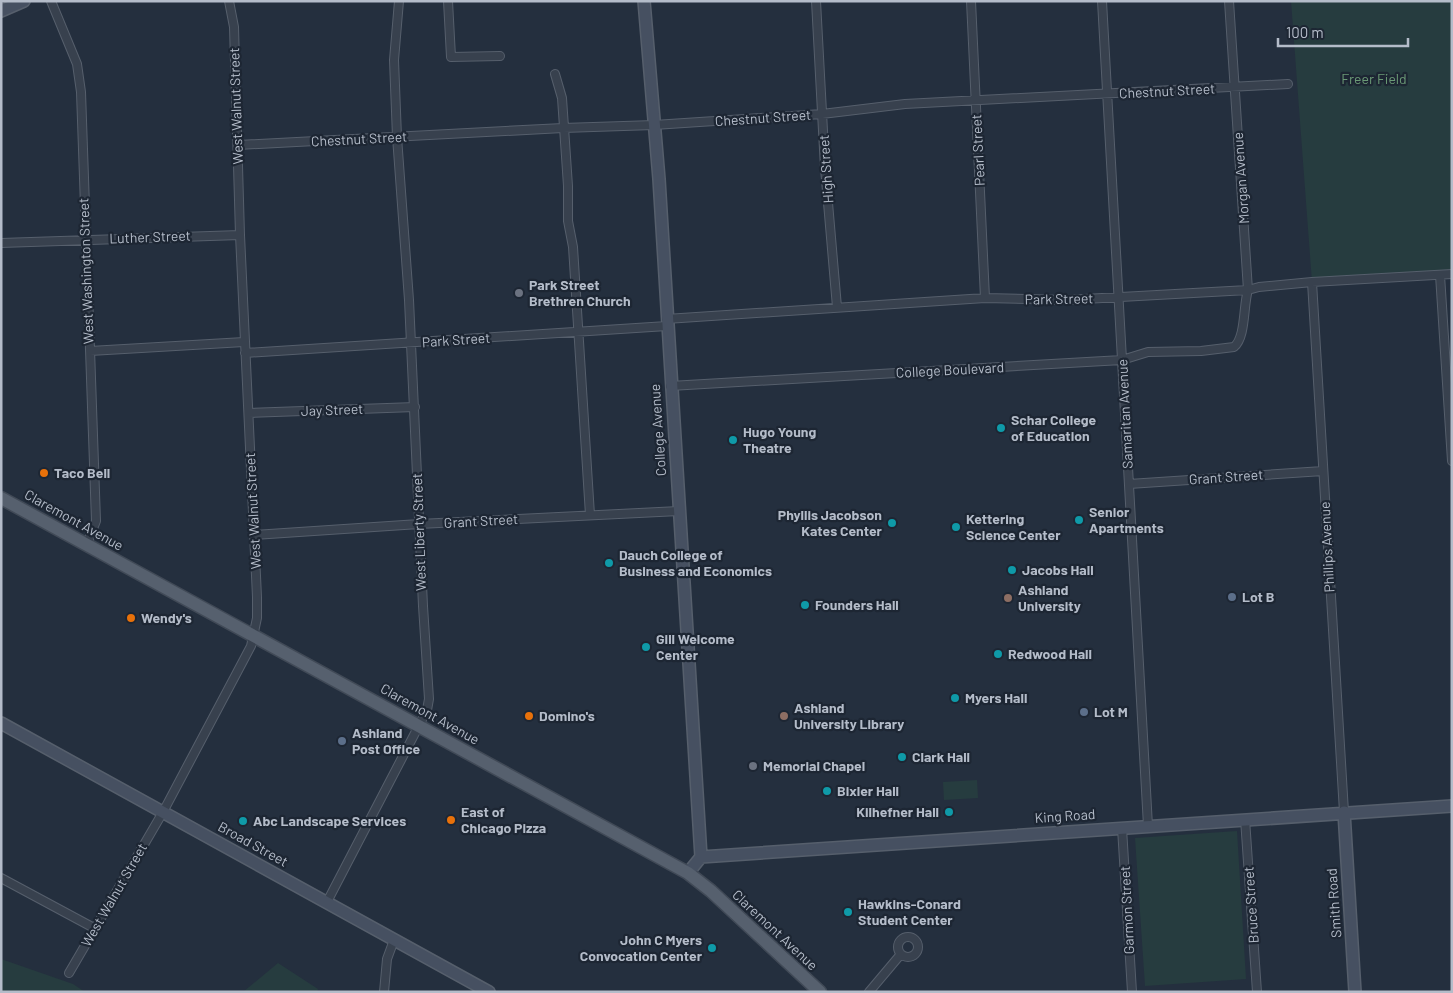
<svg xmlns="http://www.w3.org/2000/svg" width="1453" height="993" viewBox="0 0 1453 993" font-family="Barlow,sans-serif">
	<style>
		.green { fill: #263c3f }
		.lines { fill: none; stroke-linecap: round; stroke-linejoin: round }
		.street-casing { stroke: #565f6c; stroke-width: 10 }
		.secondary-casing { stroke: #565f6c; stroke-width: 14 }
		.primary-casing { stroke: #414a57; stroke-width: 15 }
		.street { stroke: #38414e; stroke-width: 8 }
		.secondary { stroke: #465061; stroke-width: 11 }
		.primary { stroke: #56606e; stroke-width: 12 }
		.worship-dot { fill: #6b7280; stroke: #1d2633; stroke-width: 2 }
		.culture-dot { fill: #0f9aa8; stroke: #1d2633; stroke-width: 2 }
		.food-dot { fill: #e8710a; stroke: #1d2633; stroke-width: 2 }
		.service-dot { fill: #5c6f8a; stroke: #1d2633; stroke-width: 2 }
		.education-dot { fill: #8d6e63; stroke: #1d2633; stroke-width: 2 }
		.labels { text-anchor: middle; stroke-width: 4.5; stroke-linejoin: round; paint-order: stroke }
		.park-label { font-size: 14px; fill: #6b9a76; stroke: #1d2633 }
		.street-label { font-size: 14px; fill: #b4bcc9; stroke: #1d2633 }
		.poi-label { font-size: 14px; font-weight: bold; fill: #b4bcc9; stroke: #1d2633; text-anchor: start }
	</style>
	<rect width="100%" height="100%" fill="#242f3e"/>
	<!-- green -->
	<path class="green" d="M1291,1H1452V273L1312,282Z
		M977,780L978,798L944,800L943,782Z
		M1237,831L1246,979L1145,986L1135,838Z
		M1,959L73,984L85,992H1Z
		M278,963L318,989L317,992H243Z"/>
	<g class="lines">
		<!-- street casing -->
		<g class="street-casing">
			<path id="street" d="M51,1L77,64L81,92L96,521L87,544
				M448,1L451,57L500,56
				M816,1L825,168L837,307
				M971,1L985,298
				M1102,1L1148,826
				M555,74L562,98L568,186V221L573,247L590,515
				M238,145L563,128L654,125L822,114L905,104L1288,84
				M1,243L240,235
				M1440,275L1452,461
				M1312,282L1344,812
				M666,319L985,298L1066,300L1248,290L1259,287L1312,282L1452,274
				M90,351L244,342
				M245,353L667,326
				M670,386L1122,360L1148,352L1201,351L1234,347C1246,337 1243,306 1248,290L1229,1
				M249,413L415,407
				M1129,484L1323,471
				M254,535L419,524L679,511
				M1245,819L1257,992
				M1122,828L1132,992
				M1,878L94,928
				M327,902L427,710L429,699L423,606L409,300L397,137L394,60L399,1
				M898 947a10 10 0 1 1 20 0a10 10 0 1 1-20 0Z
				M69,973L163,812L251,646L257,618V597L240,235L234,27L229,1
				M384,992L387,959L394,940
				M869,992L901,954"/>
		</g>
		<!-- secondary casing -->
		<g class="secondary-casing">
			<path id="secondary" d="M644,1L659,179L701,857
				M1,11L24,1
				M1,723L489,992
				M1344,812L1355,992
				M688,873L701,857L1452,806"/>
		</g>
		<!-- primary casing -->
		<g class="primary-casing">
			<path id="primary" d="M1,498L688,873L711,891L820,992"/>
		</g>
		<!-- street -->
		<use href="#street" class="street"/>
		<!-- secondary -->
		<use href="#secondary" class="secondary"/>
		<!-- primary -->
		<use href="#primary" class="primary"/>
	</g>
	<!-- markers -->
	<g class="worship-dot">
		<circle cx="519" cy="293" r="5"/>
		<circle cx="753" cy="766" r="5"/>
	</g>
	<g class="culture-dot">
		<circle cx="1001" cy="428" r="5"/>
		<circle cx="733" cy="440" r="5"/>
		<circle cx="1079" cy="520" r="5"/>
		<circle cx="892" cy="523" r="5"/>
		<circle cx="956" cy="527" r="5"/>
		<circle cx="609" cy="563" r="5"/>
		<circle cx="1012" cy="570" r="5"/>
		<circle cx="805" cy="605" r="5"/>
		<circle cx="646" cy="647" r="5"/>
		<circle cx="998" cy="654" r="5"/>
		<circle cx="955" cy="698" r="5"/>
		<circle cx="902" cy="757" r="5"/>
		<circle cx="827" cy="791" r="5"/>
		<circle cx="949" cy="812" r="5"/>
		<circle cx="243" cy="821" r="5"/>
		<circle cx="848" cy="912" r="5"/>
		<circle cx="712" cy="948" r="5"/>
	</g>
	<g class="food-dot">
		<circle cx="44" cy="473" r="5"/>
		<circle cx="131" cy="618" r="5"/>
		<circle cx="529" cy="716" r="5"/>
		<circle cx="451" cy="820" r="5"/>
	</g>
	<g class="service-dot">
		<circle cx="1232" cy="597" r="5"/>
		<circle cx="1084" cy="712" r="5"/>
		<circle cx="342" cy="741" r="5"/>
	</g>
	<g class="education-dot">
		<circle cx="1008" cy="598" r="5"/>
		<circle cx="784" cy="716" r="5"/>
	</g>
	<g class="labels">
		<!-- park labels -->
		<g class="park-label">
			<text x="1374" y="84">Freer Field</text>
		</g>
		<!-- street labels -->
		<g class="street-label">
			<text transform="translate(1167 91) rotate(-3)" y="5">Chestnut Street</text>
			<text transform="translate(236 106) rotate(-92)" y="5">West Walnut Street</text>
			<text transform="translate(763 118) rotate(-4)" y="5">Chestnut Street</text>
			<text transform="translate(359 139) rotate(-3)" y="5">Chestnut Street</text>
			<text transform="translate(978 150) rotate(-93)" y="5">Pearl Street</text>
			<text transform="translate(826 169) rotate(-94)" y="5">High Street</text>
			<text transform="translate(1241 178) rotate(-94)" y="5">Morgan Avenue</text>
			<text transform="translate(150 237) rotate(-2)" y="5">Luther Street</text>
			<text transform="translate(86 271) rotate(-92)" y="5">West Washington Street</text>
			<text transform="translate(1059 299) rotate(-1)" y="5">Park Street</text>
			<text transform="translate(456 340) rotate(-4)" y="5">Park Street</text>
			<text transform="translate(950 370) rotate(-3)" y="5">College Boulevard</text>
			<text transform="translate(332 410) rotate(-2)" y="5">Jay Street</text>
			<text transform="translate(1125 414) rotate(-93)" y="5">Samaritan Avenue</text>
			<text transform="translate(658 430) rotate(-94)" y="5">College Avenue</text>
			<text transform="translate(1226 477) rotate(-4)" y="5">Grant Street</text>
			<text transform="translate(253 511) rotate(-93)" y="5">West Walnut Street</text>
			<text transform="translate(74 520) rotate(29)" y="5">Claremont Avenue</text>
			<text transform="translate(481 521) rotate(-3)" y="5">Grant Street</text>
			<text transform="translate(419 532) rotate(-92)" y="5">West Liberty Street</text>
			<text transform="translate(1327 547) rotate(-93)" y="5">Phillips Avenue</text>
			<text transform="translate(430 714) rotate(29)" y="5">Claremont Avenue</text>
			<text transform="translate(1065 816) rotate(-4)" y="5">King Road</text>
			<text transform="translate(253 844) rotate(29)" y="5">Broad Street</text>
			<text transform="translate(114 895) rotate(-60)" y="5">West Walnut Street</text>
			<text transform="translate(1334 903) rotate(-94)" y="5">Smith Road</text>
			<text transform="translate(1251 905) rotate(-94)" y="5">Bruce Street</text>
			<text transform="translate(1127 910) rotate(-93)" y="5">Garmon Street</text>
			<text transform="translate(775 930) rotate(43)" y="5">Claremont Avenue</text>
		</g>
		<!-- poi labels -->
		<g class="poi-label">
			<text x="529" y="290">Park Street<tspan x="529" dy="16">Brethren Church</tspan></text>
			<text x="1011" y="425">Schar College<tspan x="1011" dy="16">of Education</tspan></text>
			<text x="743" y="437">Hugo Young<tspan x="743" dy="16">Theatre</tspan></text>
			<text x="54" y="478">Taco Bell</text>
			<text x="1089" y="517">Senior<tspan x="1089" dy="16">Apartments</tspan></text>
			<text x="882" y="520" text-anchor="end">Phyllis Jacobson<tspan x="882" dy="16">Kates Center</tspan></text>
			<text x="966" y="524">Kettering<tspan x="966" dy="16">Science Center</tspan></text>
			<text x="619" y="560">Dauch College of<tspan x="619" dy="16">Business and Economics</tspan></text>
			<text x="1022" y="575">Jacobs Hall</text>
			<text x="1018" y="595">Ashland<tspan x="1018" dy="16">University</tspan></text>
			<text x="1242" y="602">Lot B</text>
			<text x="815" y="610">Founders Hall</text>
			<text x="141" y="623">Wendy's</text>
			<text x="656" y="644">Gill Welcome<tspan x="656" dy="16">Center</tspan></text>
			<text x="1008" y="659">Redwood Hall</text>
			<text x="965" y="703">Myers Hall</text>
			<text x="794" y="713">Ashland<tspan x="794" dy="16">University Library</tspan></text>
			<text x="1094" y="717">Lot M</text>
			<text x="539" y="721">Domino's</text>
			<text x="352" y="738">Ashland<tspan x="352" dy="16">Post Office</tspan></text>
			<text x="912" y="762">Clark Hall</text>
			<text x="763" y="771">Memorial Chapel</text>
			<text x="837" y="796">Bixler Hall</text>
			<text x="461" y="817">East of<tspan x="461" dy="16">Chicago Pizza</tspan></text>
			<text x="939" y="817" text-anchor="end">Kilhefner Hall</text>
			<text x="253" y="826">Abc Landscape Services</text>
			<text x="858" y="909">Hawkins-Conard<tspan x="858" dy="16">Student Center</tspan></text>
			<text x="702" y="945" text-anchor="end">John C Myers<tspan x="702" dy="16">Convocation Center</tspan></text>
		</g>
	</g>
	<!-- border -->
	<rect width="1453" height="993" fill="none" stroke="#b4bcc9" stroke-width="5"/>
	<!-- scale -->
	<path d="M1278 38v8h130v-8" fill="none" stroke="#b4bcc9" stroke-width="2.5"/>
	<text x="1286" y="38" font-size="15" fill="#b4bcc9" stroke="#1d2633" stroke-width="4" paint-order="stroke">100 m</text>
</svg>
